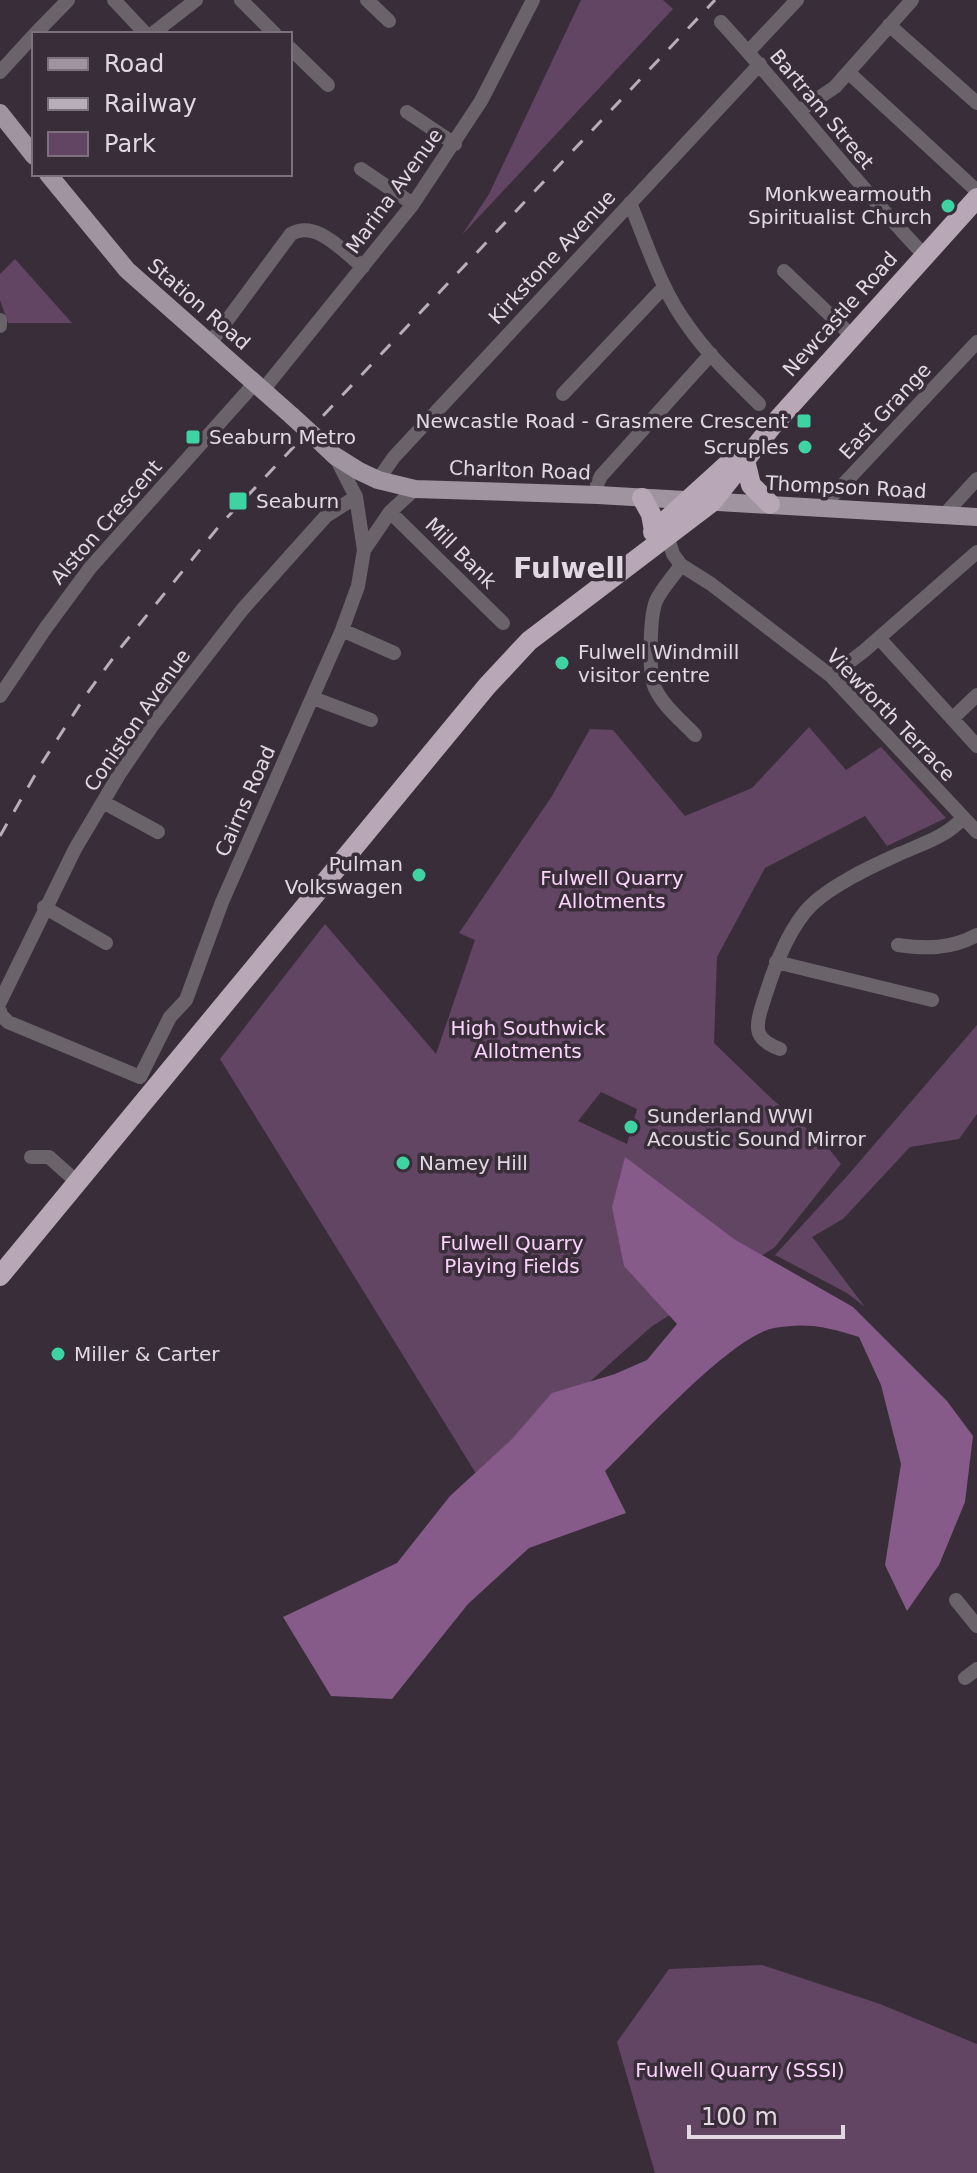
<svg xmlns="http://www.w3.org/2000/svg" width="977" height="2173" viewBox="0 0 977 2173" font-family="'DejaVu Sans',sans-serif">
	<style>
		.green { fill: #614563; fill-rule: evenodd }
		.forest { fill: #865b89 }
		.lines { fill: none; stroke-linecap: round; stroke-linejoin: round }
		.minor { stroke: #6a646a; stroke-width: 14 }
		.major { stroke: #a194a1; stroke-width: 18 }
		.highway { stroke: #b7a7b7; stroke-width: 20 }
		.rail { stroke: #b8aeb8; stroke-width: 3; stroke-dasharray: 14 14; stroke-linecap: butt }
		.major-bridge { stroke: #a194a1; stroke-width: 18 }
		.poi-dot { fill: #3ed4a2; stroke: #392d3a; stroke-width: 3 }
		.labels { text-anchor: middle; stroke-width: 7; stroke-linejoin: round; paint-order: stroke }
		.street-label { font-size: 20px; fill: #e1d8e1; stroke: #392d3a }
		.poi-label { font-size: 20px; fill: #e1d8e1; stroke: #392d3a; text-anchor: start }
		.park-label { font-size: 20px; fill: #fbd3fc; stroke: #392d3a }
		.district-label { font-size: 28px; font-weight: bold; fill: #e1d8e1; stroke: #392d3a }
	</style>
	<rect width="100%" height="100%" fill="#392d3a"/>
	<!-- green -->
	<path class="green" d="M581,0H663L673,9L462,235L489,194Z
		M15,259L72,323H8L0,300V274Z
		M809,727L846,770L881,747L946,818L887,846L865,816L765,868L717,957L714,1043L772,1099L826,1145L841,1164L775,1247L651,1327L480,1480L220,1059L325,924L436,1054L475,940L459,933L552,796L590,729L613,730L685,816L752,788ZM601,1092L637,1109L627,1144L578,1121Z
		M977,1025V1114L959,1139L910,1147L843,1219L812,1237L865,1307L847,1293L775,1255L848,1175Z
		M762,1965L880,2004L977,2044V2173H655L617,2042L669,1969Z"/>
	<!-- forest -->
	<path class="forest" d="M625,1157L734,1239L853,1307L947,1401L973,1436L965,1502L939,1565L907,1611L885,1565L901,1464L881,1385L859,1337C828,1327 807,1322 774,1328C730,1337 641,1437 605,1471L626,1513L529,1548L468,1604L392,1699L331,1696L283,1617L397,1563L450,1496L511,1440L552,1393L615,1374L647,1360L677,1324L624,1266L612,1207Z"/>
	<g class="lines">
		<!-- minor -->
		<path class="minor" d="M114,0L146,34
			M241,0L275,34
			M367,0L389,21
			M721,22C791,98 853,181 925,256
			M889,25L977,103
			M35,34L68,0
			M152,34L196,0
			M290,48L328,85
			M748,52L797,0
			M0,72L34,35
			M848,72L977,191
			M799,111L835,87L912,0
			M407,112L455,144
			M361,169L413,204
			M630,203C647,244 661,290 688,326C708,355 734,379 759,404
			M784,271L852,336
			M0,320V326
			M211,342L291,234C316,219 344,252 363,267
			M263,390L413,204L481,101L533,0
			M563,394L664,287
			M335,456L356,497L364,550L390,512L415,489
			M378,480L394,457L760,64
			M598,495L597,484L601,476L711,354
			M822,507L977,342
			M390,512L503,623
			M945,514L977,479
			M667,535L673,554L681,565L711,584L831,676L977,832
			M681,565C673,577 662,588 656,601C650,616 648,673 655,688C663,706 682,721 695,735
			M342,630L394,653
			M879,638L977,746
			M831,676L864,651L977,552
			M0,696L45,629L90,568L255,383
			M313,698L371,720
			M953,718L977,695
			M103,802L158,832
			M44,907L106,943
			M898,945C927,949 951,949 977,935
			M776,962L932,1000
			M0,1002L75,849L120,773L152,726L242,610L291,555L326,516L356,497
			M0,1011L1,1015L8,1022L140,1077
			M780,1049C756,1040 754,1030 762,1006C772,974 784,938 805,912C824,888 872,866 899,854C922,844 946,837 963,818
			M140,1077L170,1017L186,1000L222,902L342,630L358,586L364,550
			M31,1157H49L77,1182
			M956,1600L977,1626
			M965,1678L977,1669"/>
		<!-- major -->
		<path class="major" d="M0,113L34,156
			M48,174L127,270L292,416
			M315,437L335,456L359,471L378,480L415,489L598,495L977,517"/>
		<!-- highway -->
		<path class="highway" d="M745,460L751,485L770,504
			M642,498L651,514L654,531
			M653,532L739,454
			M0,1276L487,686L529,641L712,502L772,426L977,198"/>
		<!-- rail -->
		<path class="rail" d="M0,836L42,763L86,695L122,646L220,525L715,0"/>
		<!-- major-bridge -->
		<path class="major-bridge" d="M292,416L315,437"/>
	</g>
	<!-- markers -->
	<g class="poi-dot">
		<circle cx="948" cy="206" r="8"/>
		<rect x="796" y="413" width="16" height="16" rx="4"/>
		<rect x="185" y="429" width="16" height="16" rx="4"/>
		<circle cx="805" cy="447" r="8"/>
		<rect x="228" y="491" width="20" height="20" rx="4"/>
		<circle cx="562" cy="663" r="8"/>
		<circle cx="419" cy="875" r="8"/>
		<circle cx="631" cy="1127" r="8"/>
		<circle cx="403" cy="1163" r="8"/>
		<circle cx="58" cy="1354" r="8"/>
	</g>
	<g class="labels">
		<!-- street labels -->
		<g class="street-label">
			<text transform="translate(822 109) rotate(50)" y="7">Bartram Street</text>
			<text transform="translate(394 191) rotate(-54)" y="7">Marina Avenue</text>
			<text transform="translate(552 257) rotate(-47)" y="7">Kirkstone Avenue</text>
			<text transform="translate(199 304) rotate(41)" y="7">Station Road</text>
			<text transform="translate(840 314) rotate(-48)" y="7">Newcastle Road</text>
			<text transform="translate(885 411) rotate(-47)" y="7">East Grange</text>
			<text transform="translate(520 470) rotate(2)" y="7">Charlton Road</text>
			<text transform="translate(846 487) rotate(3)" y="7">Thompson Road</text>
			<text transform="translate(106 522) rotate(-49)" y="7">Alston Crescent</text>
			<text transform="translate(461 553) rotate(45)" y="7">Mill Bank</text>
			<text transform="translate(891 715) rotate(46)" y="7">Viewforth Terrace</text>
			<text transform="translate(137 720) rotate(-55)" y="7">Coniston Avenue</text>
			<text transform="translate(245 801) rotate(-66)" y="7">Cairns Road</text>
		</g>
		<!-- poi labels -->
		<g class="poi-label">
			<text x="932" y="201" text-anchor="end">Monkwearmouth<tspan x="932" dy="23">Spiritualist Church</tspan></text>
			<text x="788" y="428" text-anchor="end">Newcastle Road - Grasmere Crescent</text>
			<text x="209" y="444">Seaburn Metro</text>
			<text x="789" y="454" text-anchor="end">Scruples</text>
			<text x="256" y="508">Seaburn</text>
			<text x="578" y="659">Fulwell Windmill<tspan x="578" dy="23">visitor centre</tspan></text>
			<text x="403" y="871" text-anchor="end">Pulman<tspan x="403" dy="23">Volkswagen</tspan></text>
			<text x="647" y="1123">Sunderland WWI<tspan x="647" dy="23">Acoustic Sound Mirror</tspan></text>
			<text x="419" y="1170">Namey Hill</text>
			<text x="74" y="1361">Miller &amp; Carter</text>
		</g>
		<!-- park labels -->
		<g class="park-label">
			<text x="612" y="885">Fulwell Quarry<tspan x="612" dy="23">Allotments</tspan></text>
			<text x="528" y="1035">High Southwick<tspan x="528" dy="23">Allotments</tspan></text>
			<text x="512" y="1250">Fulwell Quarry<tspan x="512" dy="23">Playing Fields</tspan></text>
			<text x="740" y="2077">Fulwell Quarry (SSSI)</text>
		</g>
		<!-- district labels -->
		<g class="district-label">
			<text x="569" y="578">Fulwell</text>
		</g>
	</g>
	<!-- legend -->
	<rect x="32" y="32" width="260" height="144" fill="#392d3a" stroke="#7c717d" stroke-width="2"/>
	<rect x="48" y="58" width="40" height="12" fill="#a194a1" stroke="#7c717d" stroke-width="2"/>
	<text x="104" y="72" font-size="24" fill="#e1d8e1">Road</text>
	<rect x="48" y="98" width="40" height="12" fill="#b8aeb8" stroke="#7c717d" stroke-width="2"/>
	<text x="104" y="112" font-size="24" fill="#e1d8e1">Railway</text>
	<rect x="48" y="132" width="40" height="24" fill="#614563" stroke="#7c717d" stroke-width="2"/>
	<text x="104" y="152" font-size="24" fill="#e1d8e1">Park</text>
	<!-- scale -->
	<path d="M689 2125v12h154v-12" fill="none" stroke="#e1d8e1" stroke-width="4"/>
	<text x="701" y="2125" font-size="24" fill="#e1d8e1" stroke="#392d3a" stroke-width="6" paint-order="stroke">100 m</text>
</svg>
